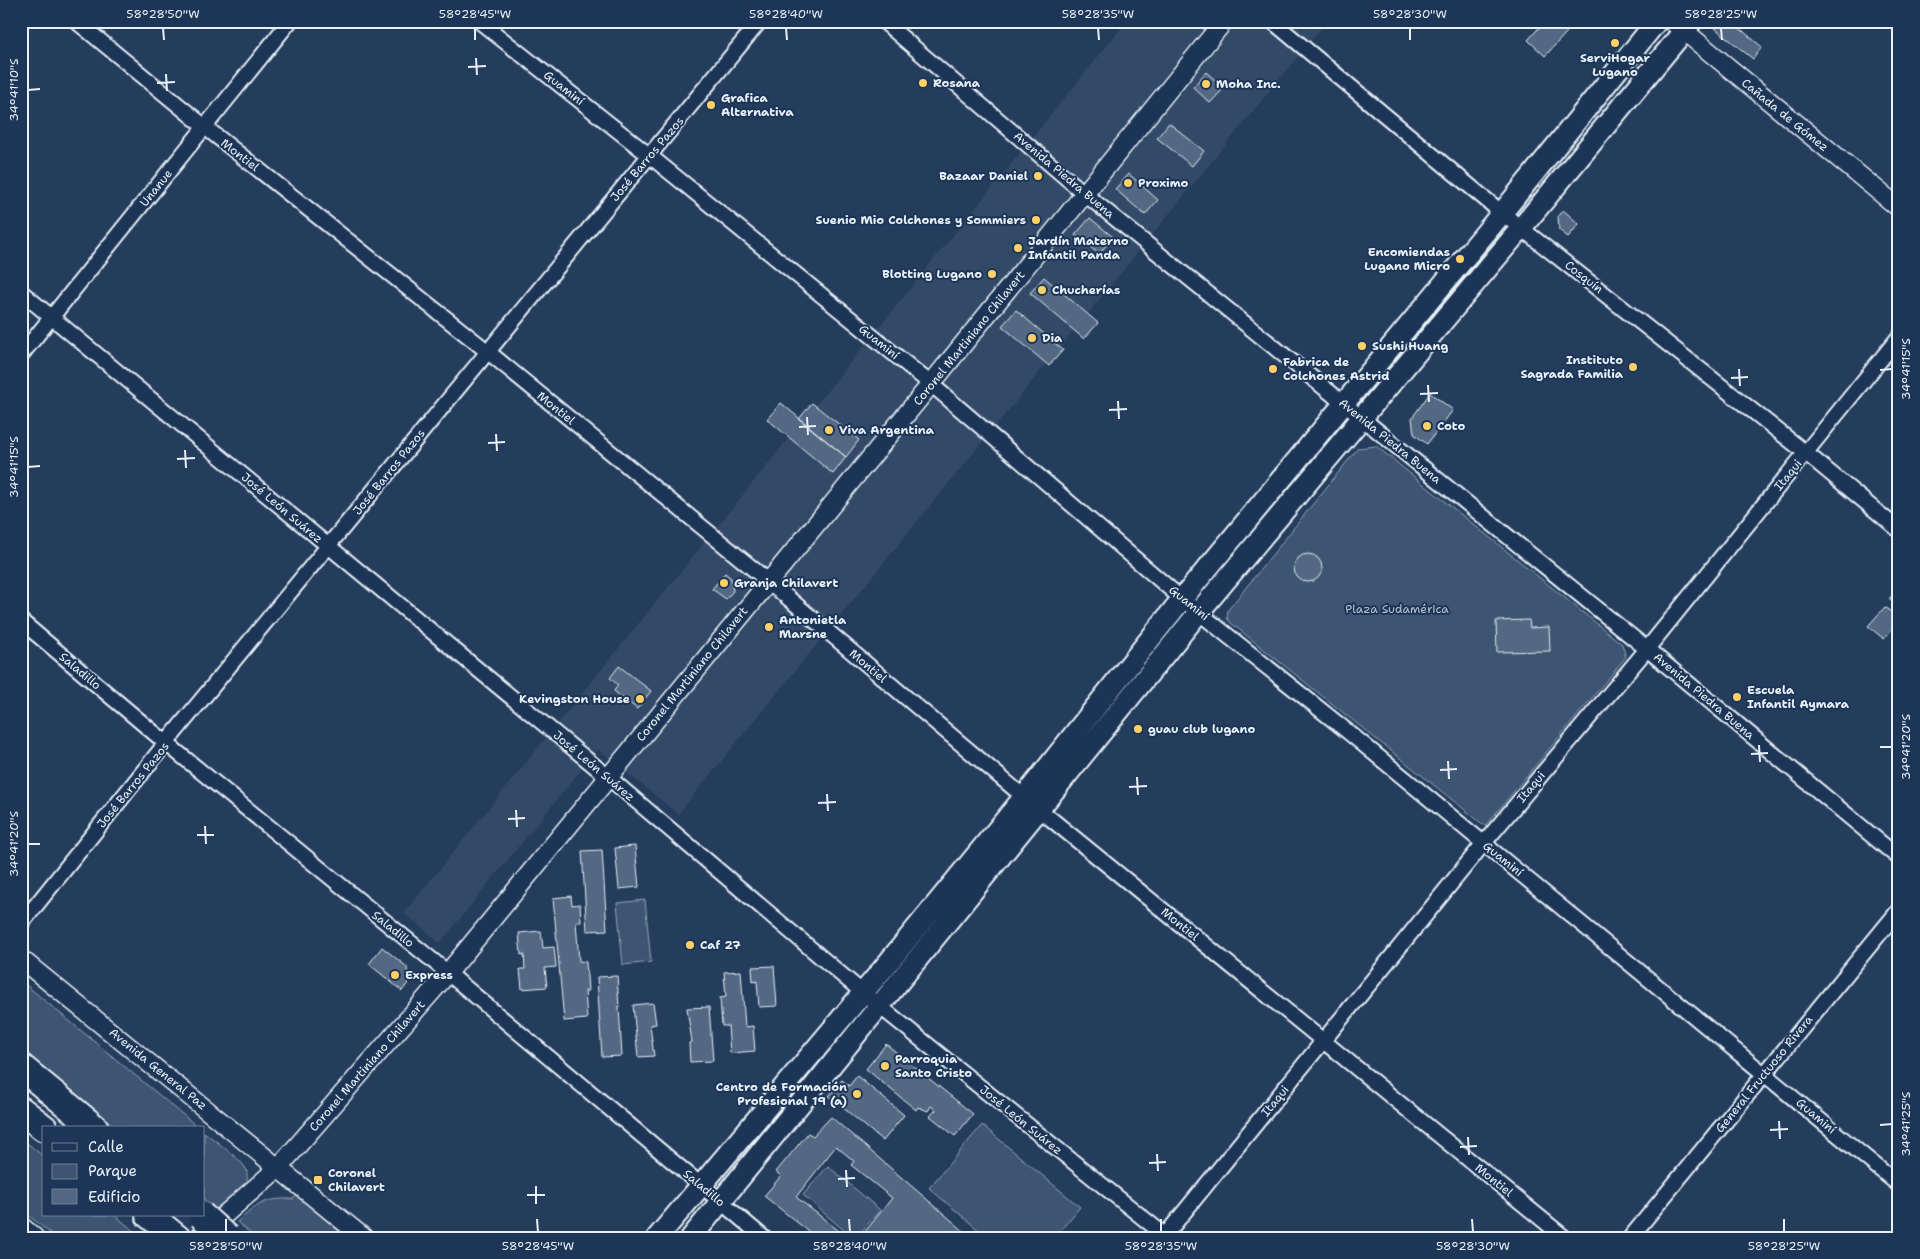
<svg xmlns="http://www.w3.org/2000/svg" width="1920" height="1259" viewBox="0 0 1920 1259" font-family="'Shantell Sans',sans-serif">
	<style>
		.built { fill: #334a68 }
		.green { fill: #3e5472; stroke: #93a2b5 }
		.building { fill: #536782; stroke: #e8f1f8 }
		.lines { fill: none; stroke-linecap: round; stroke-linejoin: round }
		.minor-casing { stroke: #e8f1f8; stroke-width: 18 }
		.tertiary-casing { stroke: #e8f1f8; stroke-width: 21 }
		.secondary-casing { stroke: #e8f1f8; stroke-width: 24 }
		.motorway-casing { stroke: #e8f1f8; stroke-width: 30 }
		.minor { stroke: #1d3557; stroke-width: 14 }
		.tertiary { stroke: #1d3557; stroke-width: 18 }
		.secondary { stroke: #1d3557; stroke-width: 20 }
		.motorway { stroke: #1d3557; stroke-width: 26 }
		.motorway-bridge-casing { stroke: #e8f1f8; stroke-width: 30; stroke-linecap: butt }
		.motorway-bridge { stroke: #1d3557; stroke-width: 26 }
		.ticks { fill: none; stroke: #e8f1f8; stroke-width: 2 }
		.poi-dot { fill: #ffd166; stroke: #1d3557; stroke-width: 2 }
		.labels { text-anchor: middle; stroke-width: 4; stroke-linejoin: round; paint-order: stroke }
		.poi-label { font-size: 12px; font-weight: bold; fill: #e8f1f8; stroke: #1d3557; text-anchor: start }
		.street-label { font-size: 12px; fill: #e8f1f8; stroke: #1d3557 }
		.park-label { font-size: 12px; fill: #b5c2d0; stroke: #1d3557 }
		.neatline { fill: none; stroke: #e8f1f8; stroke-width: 2 }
		.ticks-label { font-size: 12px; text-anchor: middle; fill: #e8f1f8 }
	</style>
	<rect width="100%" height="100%" fill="#253d5d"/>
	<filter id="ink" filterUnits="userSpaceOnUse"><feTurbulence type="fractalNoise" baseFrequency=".02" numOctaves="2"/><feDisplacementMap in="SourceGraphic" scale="10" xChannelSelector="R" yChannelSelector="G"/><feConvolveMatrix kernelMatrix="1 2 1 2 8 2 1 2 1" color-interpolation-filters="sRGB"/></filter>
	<g filter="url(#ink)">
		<!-- built -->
		<path class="built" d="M1127,21H1327L678,814L598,749L440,943L404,913Z"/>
		<!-- green -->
		<path class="green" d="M1376,446L1622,644L1626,657L1485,826L1231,623L1227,618L1228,610L1358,448Z
			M645,900L651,962L623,965L617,903Z
			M21,981L199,1128H116L21,1049Z
			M982,1125L1080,1207L1054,1238H988L929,1188Z
			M204,1132C214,1140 241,1159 246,1169C248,1174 247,1179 247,1184L216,1210L204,1200Z
			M21,1138L44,1157V1215H115L142,1238H56L21,1209Z
			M828,1166L880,1210L856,1238H853L803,1195Z
			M297,1195L347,1238H256L237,1222C258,1204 264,1198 293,1199Z"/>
		<!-- building -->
		<path class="building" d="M1545,21H1577L1545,56L1528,40Z
			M1721,21H1731L1762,47L1753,59L1715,28Z
			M1206,72L1224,88L1210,103L1193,87Z
			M1169,123L1204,151L1192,166L1157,138Z
			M1129,174L1158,200L1145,215L1115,189Z
			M1563,210L1579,224L1568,237L1559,230L1558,216Z
			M1090,218L1113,237L1099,254L1075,235Z
			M1044,277L1098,323L1084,339L1030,293Z
			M1016,310L1063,350L1049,366L1002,326Z
			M1430,393L1453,410L1427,444L1414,434L1412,418Z
			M781,403L846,457L833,474L767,419Z
			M812,403L859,440L846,457L799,419Z
			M1294 568a14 14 0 1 1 28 0a14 14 0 1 1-28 0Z
			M725,573L731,578L733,591L726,599L712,589Z
			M1899,587V621L1884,639L1868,626L1885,607L1892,612L1897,606L1889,599Z
			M1529,620L1530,628L1549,627L1550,651L1497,652L1496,621Z
			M619,666L651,691L637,709L614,691L618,685L610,678Z
			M635,846L639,887L619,889L615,848Z
			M602,850L607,930L587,931L582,851Z
			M571,896L572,905L580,904L581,922H576L579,961L586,962L588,991H585L587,1019L564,1021L553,898Z
			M541,931L543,948L554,947L556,967L545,968L547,987L522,989L520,969H525L524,954L521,955L519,933Z
			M382,947L407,967L408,983L402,991L369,964Z
			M774,966L777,1006L759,1007L757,981L753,982L752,967Z
			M741,971L745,1027L753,1026L755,1051L730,1053L728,1026H722L720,998L726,997L724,972Z
			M617,976L622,1056L602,1057L597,977Z
			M653,1003L656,1024L650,1025L654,1056L638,1057L633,1005Z
			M709,1007L713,1061L690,1062L689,1043L692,1042L687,1008Z
			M886,1044L973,1114L955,1136L930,1116L936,1110L931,1106L928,1111L918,1107L916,1110L866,1069Z
			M857,1076L904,1115L883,1141L829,1096L842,1080L849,1086Z
			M831,1117L965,1232L960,1238H860L892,1198L851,1165L854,1161L836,1146L796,1197L848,1238H817L764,1196L781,1176L776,1172L808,1133L813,1136Z"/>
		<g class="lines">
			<!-- minor casing -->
			<g class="minor-casing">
				<path id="minor" d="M76,21L205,127L487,351L768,581L1024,797L1565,1238
					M479,21L650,156L931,384L1182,599L1347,731L1899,1185
					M883,21L1085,194L1647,649L1899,858
					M1272,21L1502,213L1806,453L1899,530
					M21,292L608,777L862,992L1168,1238
					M21,355L290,21
					M21,621L166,743L448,973L764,1238
					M21,924L166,743L760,21
					M1163,1238L1484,843L1647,649L1899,337
					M1630,1238L1899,910"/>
			</g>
			<!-- tertiary casing -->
			<g class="tertiary-casing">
				<path id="tertiary" d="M1672,21L1899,208
					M21,959L364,1238
					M21,1226L35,1238
					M198,1238L279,1167L448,973L931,384L1224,21"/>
			</g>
			<!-- secondary casing -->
			<g class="secondary-casing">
				<path id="secondary" d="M657,1238L883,969L1024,797L1182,599L1502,213L1657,21
					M691,1238L1199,612L1522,227L1692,21"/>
			</g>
			<!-- motorway casing -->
			<g class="motorway-casing">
				<path id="motorway" d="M21,1067L95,1128
					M21,1110L44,1128
					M149,1215L177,1238"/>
			</g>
			<!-- minor -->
			<use href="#minor" class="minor"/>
			<!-- tertiary -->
			<use href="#tertiary" class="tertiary"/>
			<!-- secondary -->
			<use href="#secondary" class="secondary"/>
			<!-- motorway -->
			<use href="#motorway" class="motorway"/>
			<!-- motorway-bridge casing -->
			<g class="motorway-bridge-casing">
				<path id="motorway-bridge" d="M201,1215L227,1238"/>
			</g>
			<!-- motorway-bridge -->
			<use href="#motorway-bridge" class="motorway-bridge"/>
		</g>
	</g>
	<!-- ticks -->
	<path class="ticks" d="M163,28L164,40M475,28V40M786,28L787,40M1098,28L1099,40M1410,28V40M1721,28L1722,40M476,58L477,75M468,67L486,66M166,74L167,91M157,83L175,82M28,90L40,89M1739,369L1740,386M1880,370L1892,369M1731,378L1748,377M1428,385L1429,402M1420,394L1438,393M1118,401L1119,419M1109,410L1127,409M807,417L808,435M799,427L816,426M496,434L497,451M488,443L505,442M185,450L186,468M177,459L195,458M28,467L40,466M1759,745L1760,762M1880,747H1892M1751,754L1768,753M1448,761L1449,779M1440,770L1457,769M1137,777L1138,795M1129,787L1147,786M827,794L828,811M818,803L836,802M516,810L517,827M508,819L525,818M205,826L206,844M197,835H214M28,844H40M1779,1121L1780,1139M1880,1125L1892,1124M1770,1130L1788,1129M1468,1137L1469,1155M1460,1147L1477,1146M1157,1154L1158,1171M1149,1163L1166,1162M846,1170L847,1187M838,1179L855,1178M536,1186V1204M527,1195H545M226,1219V1232M537,1219L538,1232M849,1219L850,1232M1161,1219V1232M1472,1219L1473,1232M1784,1219V1232"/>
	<!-- markers -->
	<g class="poi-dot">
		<circle cx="1615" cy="43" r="5"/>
		<circle cx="923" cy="83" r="5"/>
		<circle cx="1206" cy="84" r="5"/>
		<circle cx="711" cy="105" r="5"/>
		<circle cx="1038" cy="176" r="5"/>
		<circle cx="1128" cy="183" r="5"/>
		<circle cx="1036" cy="220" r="5"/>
		<circle cx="1018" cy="248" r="5"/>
		<circle cx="1460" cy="259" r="5"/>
		<circle cx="992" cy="274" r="5"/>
		<circle cx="1042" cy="290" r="5"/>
		<circle cx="1032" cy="338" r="5"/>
		<circle cx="1362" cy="346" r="5"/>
		<circle cx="1633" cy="367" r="5"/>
		<circle cx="1273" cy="369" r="5"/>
		<circle cx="1427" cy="426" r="5"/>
		<circle cx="829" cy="430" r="5"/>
		<circle cx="724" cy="583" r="5"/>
		<circle cx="769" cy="627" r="5"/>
		<circle cx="1737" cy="697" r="5"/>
		<circle cx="640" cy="699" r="5"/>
		<circle cx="1138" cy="729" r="5"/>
		<circle cx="690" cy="945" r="5"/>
		<circle cx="395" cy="975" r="5"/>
		<circle cx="885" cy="1066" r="5"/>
		<circle cx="857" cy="1094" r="5"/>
		<rect x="313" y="1175" width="10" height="10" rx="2.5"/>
	</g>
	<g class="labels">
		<!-- poi labels -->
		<g class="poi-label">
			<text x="1615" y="62" text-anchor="middle">ServiHogar<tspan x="1615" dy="14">Lugano</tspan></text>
			<text x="933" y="87">Rosana</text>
			<text x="1216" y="88">Moha Inc.</text>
			<text x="721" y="102">Grafica<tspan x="721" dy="14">Alternativa</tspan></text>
			<text x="1028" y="180" text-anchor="end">Bazaar Daniel</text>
			<text x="1138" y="187">Proximo</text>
			<text x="1026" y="224" text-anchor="end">Suenio Mio Colchones y Sommiers</text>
			<text x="1028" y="245">Jardín Materno<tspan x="1028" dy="14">Infantil Panda</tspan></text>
			<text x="1450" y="256" text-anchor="end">Encomiendas<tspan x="1450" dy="14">Lugano Micro</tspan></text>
			<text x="982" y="278" text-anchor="end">Blotting Lugano</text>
			<text x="1052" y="294">Chucherías</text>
			<text x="1042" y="342">Dia</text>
			<text x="1372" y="350">Sushi Huang</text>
			<text x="1623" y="364" text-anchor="end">Instituto<tspan x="1623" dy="14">Sagrada Familia</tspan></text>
			<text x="1283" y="366">Fabrica de<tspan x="1283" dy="14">Colchones Astrid</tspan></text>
			<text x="1437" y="430">Coto</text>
			<text x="839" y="434">Viva Argentina</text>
			<text x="734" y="587">Granja Chilavert</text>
			<text x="779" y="624">Antonietla<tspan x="779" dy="14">Marsne</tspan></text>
			<text x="1747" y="694">Escuela<tspan x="1747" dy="14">Infantil Aymara</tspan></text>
			<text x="630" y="703" text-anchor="end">Kevingston House</text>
			<text x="1148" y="733">guau club lugano</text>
			<text x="700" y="949">Caf 27</text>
			<text x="405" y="979">Express</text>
			<text x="895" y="1063">Parroquia<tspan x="895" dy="14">Santo Cristo</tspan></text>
			<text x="847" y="1091" text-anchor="end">Centro de Formación<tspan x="847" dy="14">Profesional 19 (a)</tspan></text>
			<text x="328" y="1177">Coronel<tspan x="328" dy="14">Chilavert</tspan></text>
		</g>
		<!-- street labels -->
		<g class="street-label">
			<text transform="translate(564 88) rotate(38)" y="4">Guaminí</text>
			<text transform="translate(1785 115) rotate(39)" y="4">Cañada de Gómez</text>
			<text transform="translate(240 155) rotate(38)" y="4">Montiel</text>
			<text transform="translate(647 159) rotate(-50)" y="4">José Barros Pazos</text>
			<text transform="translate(1064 175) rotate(40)" y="4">Avenida Piedra Buena</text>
			<text transform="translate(156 188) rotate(-51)" y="4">Unanue</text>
			<text transform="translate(1584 277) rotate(38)" y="4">Cosquín</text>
			<text transform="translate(969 338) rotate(-51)" y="4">Coronel Martiniano Chilavert</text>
			<text transform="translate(879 342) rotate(39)" y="4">Guaminí</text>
			<text transform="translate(556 408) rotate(39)" y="4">Montiel</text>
			<text transform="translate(1390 441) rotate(39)" y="4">Avenida Piedra Buena</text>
			<text transform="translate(389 472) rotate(-51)" y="4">José Barros Pazos</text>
			<text transform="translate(1788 475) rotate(-51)" y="4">Itaqui</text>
			<text transform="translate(282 508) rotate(40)" y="4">José León Suárez</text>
			<text transform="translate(1189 603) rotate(39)" y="4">Guaminí</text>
			<text transform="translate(868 666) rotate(40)" y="4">Montiel</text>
			<text transform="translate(80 671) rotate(40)" y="4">Saladillo</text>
			<text transform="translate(692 674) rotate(-51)" y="4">Coronel Martiniano Chilavert</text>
			<text transform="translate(1704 696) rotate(40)" y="4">Avenida Piedra Buena</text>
			<text transform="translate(594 766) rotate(40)" y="4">José León Suárez</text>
			<text transform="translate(133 785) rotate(-51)" y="4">José Barros Pazos</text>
			<text transform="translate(1531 787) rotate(-50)" y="4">Itaqui</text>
			<text transform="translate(1503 859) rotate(39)" y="4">Guaminí</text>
			<text transform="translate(1180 924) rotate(39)" y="4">Montiel</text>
			<text transform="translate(393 929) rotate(39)" y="4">Saladillo</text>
			<text transform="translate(367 1066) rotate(-49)" y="4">Coronel Martiniano Chilavert</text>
			<text transform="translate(158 1069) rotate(39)" y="4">Avenida General Paz</text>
			<text transform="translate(1764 1074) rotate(-51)" y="4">General Fructuoso Rivera</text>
			<text transform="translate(1275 1101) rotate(-51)" y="4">Itaqui</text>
			<text transform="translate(1816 1116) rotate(40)" y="4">Guaminí</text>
			<text transform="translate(1021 1120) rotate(39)" y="4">José León Suárez</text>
			<text transform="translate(1494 1180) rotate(39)" y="4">Montiel</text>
			<text transform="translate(704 1188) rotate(40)" y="4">Saladillo</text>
		</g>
		<!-- park labels -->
		<g class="park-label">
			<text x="1397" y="613">Plaza Sudamérica</text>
		</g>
	</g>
	<!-- margin -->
	<rect width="1920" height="1259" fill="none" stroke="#1d3557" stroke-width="55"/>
	<!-- legend -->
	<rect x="42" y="1126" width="162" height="90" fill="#1d3557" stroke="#6e8097"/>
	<rect x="52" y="1143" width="25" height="8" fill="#1d3557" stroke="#6e8097"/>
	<text x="88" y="1152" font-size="15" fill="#e8f1f8">Calle</text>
	<rect x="52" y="1164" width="25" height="15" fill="#3e5472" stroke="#6e8097"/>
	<text x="88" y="1176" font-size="15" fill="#e8f1f8">Parque</text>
	<rect x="52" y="1189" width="25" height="15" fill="#536782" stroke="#6e8097"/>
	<text x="88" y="1202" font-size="15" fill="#e8f1f8">Edificio</text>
	<rect x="28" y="28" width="1864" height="1204" class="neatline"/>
	<g class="ticks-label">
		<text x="163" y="18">58°28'50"W</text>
		<text x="475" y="18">58°28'45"W</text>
		<text x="786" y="18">58°28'40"W</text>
		<text x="1098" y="18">58°28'35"W</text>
		<text x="1410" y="18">58°28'30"W</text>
		<text x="1721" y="18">58°28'25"W</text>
		<text transform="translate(14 90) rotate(-90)" y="4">34°41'10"S</text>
		<text transform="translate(1906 369) rotate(-90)" y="4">34°41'15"S</text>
		<text transform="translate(14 467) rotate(-90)" y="4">34°41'15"S</text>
		<text transform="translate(1906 747) rotate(-90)" y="4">34°41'20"S</text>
		<text transform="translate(14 844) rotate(-90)" y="4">34°41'20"S</text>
		<text transform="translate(1906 1124) rotate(-90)" y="4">34°41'25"S</text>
		<text x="226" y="1250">58°28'50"W</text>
		<text x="538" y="1250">58°28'45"W</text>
		<text x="850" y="1250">58°28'40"W</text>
		<text x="1161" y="1250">58°28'35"W</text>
		<text x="1473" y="1250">58°28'30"W</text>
		<text x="1784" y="1250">58°28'25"W</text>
	</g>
</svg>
